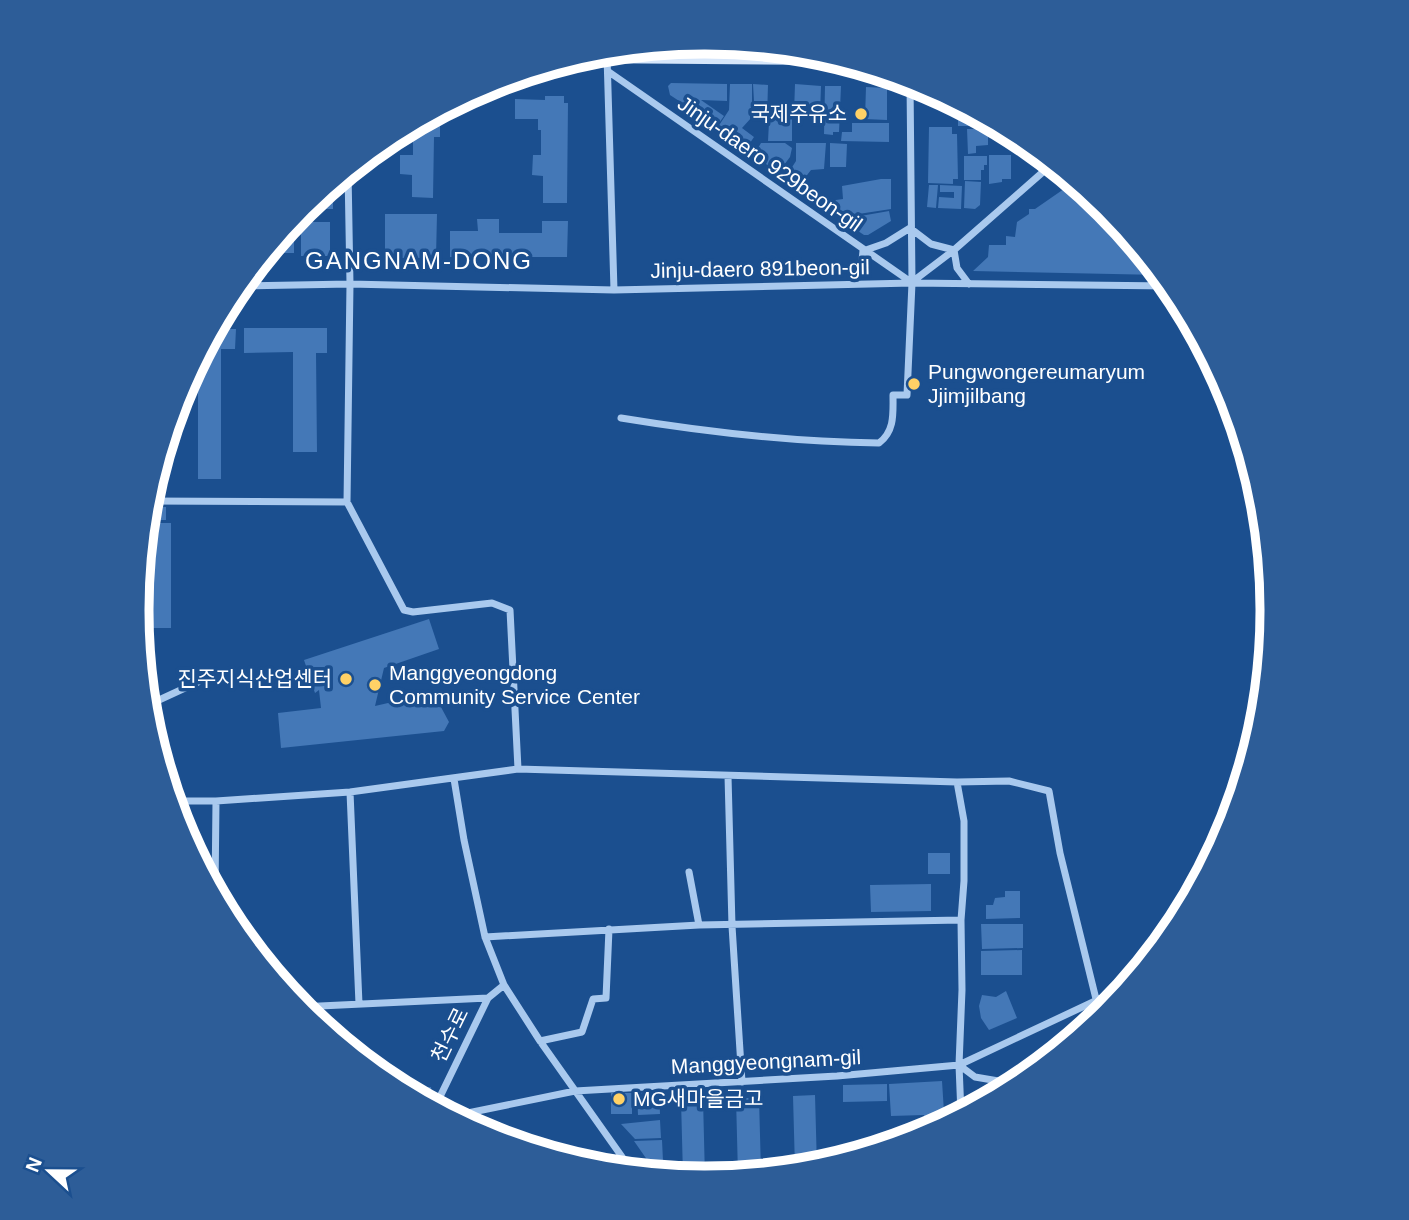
<svg xmlns="http://www.w3.org/2000/svg" width="1409" height="1220" viewBox="0 0 1409 1220" font-family="Arial,'Noto Sans KR',sans-serif">
	<style>
		.building { fill: #4478b7 }
		.lines { fill: none; stroke-linecap: round; stroke-linejoin: round }
		.street { stroke: #a9c9ee; stroke-width: 7 }
		.secondary { stroke: #d6e6fa; stroke-width: 14 }
		.poi-dot { fill: #ffd166; stroke: #1b4f8f; stroke-width: 2.5 }
		.labels { text-anchor: middle; stroke-width: 7; stroke-linejoin: round; paint-order: stroke }
		.poi-label { font-size: 21px; fill: #fff; stroke: #1b4f8f; text-anchor: start }
		.street-label { font-size: 21px; fill: #fff; stroke: #1b4f8f }
		.quarter-label { font-size: 24px; letter-spacing: 2px; fill: #fff; stroke: #1b4f8f }
		.rim { fill: none; stroke: #fff; stroke-width: 9 }
	</style>
	<rect width="100%" height="100%" fill="#1b4f8f"/>
	<!-- building -->
	<path class="building" d="M671,83L727,84V101L701,100L724,116L717,126L670,95L668,86Z
		M730,84H752V117L742,128L754,137L746,149L718,127L729,110Z
		M753,84L768,85L767,118H755Z
		M795,84L821,86L820,114L794,113Z
		M825,86H841L839,132H833V135L824,134Z
		M866,87L887,88V120L865,119Z
		M545,96H564V103H568L567,203H543V176L532,175L533,155H541V130H538V119H515V99L545,100Z
		M770,103L792,104V141H768Z
		M958,105L975,114V126H958Z
		M440,111V137H434L433,198L412,197V175L400,174V155H413V135H410V127Z
		M852,123H889V142L841,141L842,132H852Z
		M929,127H952V134H957L958,179H953V184L928,183Z
		M967,129H993V137H988V145L976,146V153L968,154Z
		M761,143H785L792,148L790,157L778,173L754,155Z
		M796,143H826L824,169L811,170L800,184L787,175L796,161Z
		M830,143L847,144L846,167H830Z
		M989,155H1011V179H1002V182L989,184Z
		M964,156H987V165H984V170H981V180H964Z
		M881,179H891V209L839,217L828,211L836,200L843,199L842,186Z
		M965,181L981,182L980,205L975,209L964,208Z
		M1074,182L1106,209L1161,275L973,271L988,257L989,245H1006V236L1015,237L1017,222L1029,214V209H1035Z
		M333,184V209H302L303,208Z
		M929,185H938L936,208L927,207Z
		M940,185L962,186L961,209L938,208L939,197L954,198V192H940Z
		M889,211L891,221L868,235H864L858,231V226L849,225V218Z
		M385,214H437L436,258H385Z
		M294,219V253H266Z
		M477,219H499V233H542V221H568L567,257H450V231H478Z
		M301,222H330V256H301Z
		M244,328H327V353H316L317,452H293V352L244,353Z
		M214,329H236L235,349H221V479H198V358Z
		M147,507H166V520H145Z
		M145,523H171V628H138L137,605Z
		M429,619L439,649L384,668L375,706L427,694L435,696L449,722L444,731L281,748L278,713L321,708L319,690L315,693L304,660Z
		M928,853H950V874H928Z
		M931,884V911L871,912L870,885Z
		M1005,891H1020V918L986,919V905H993L995,898L1005,897Z
		M981,924H1023V948L982,949Z
		M1022,950V975H981V951Z
		M1006,991L1017,1018L989,1030L981,1018L979,1006L982,995L996,997Z
		M942,1081L944,1112L924,1124V1115L891,1116L889,1084Z
		M887,1084V1101L843,1102V1085Z
		M431,1087L432,1100L428,1103L406,1091V1088Z
		M659,1092L660,1114L638,1115L637,1093Z
		M611,1093H632V1114H611Z
		M815,1095L817,1167L795,1169L793,1096Z
		M736,1098H759L761,1172L738,1175Z
		M703,1099L705,1178L683,1176L681,1100Z
		M660,1120L661,1138L635,1139L621,1124Z
		M662,1140L663,1161L650,1164L634,1141Z"/>
	<g class="lines">
		<!-- street -->
		<path class="street" d="M607,56L614,290
			M609,72L911,282
			M348,171L350,284L347,502L404,610L413,612L492,603L510,610L518,769
			M912,282L954,250L1052,164
			M854,284L861,269L863,251L886,243L910,228L931,244L954,250L957,268L969,284
			M239,286L350,284L614,290L912,283L1170,286
			M621,418C706,432 793,442 879,443C895,431 893,413 893,395H907L912,283L910,82
			M147,501L347,502
			M146,706L198,682
			M728,776L732,926L742,1082
			M454,779L464,840L485,937L504,985L540,1041L632,1171
			M957,782L964,821V881L961,920L962,990L959,1065
			M350,792L359,1004
			M172,801H216L350,792L518,769L957,782L1009,781L1049,791L1060,853L1096,999
			M689,872L699,925
			M215,893L216,801
			M485,937L699,925L961,920
			M299,1007L488,998
			M540,1041L582,1032L593,999L606,998L609,929
			M959,1065L1127,986
			M959,1065L975,1077L1016,1084
			M435,1107L488,998L504,985
			M453,1116L575,1091L837,1076L959,1065L961,1114"/>
		<!-- secondary -->
		<path class="secondary" d="M584,56L833,58"/>
	</g>
	<!-- markers -->
	<g class="poi-dot">
		<circle cx="861" cy="114" r="7"/>
		<circle cx="914" cy="384" r="7"/>
		<circle cx="346" cy="679" r="7"/>
		<circle cx="375" cy="685" r="7"/>
		<circle cx="619" cy="1099" r="7"/>
	</g>
	<g class="labels">
		<!-- poi labels -->
		<g class="poi-label">
			<text x="847" y="121" text-anchor="end">국제주유소</text>
			<text x="928" y="379">Pungwongereumaryum<tspan x="928" dy="24">Jjimjilbang</tspan></text>
			<text x="389" y="680">Manggyeongdong<tspan x="389" dy="24">Community Service Center</tspan></text>
			<text x="332" y="686" text-anchor="end">진주지식산업센터</text>
			<text x="633" y="1106">MG새마을금고</text>
		</g>
		<!-- street labels -->
		<g class="street-label">
			<text transform="translate(770 164) rotate(35)" y="7">Jinju-daero 929beon-gil</text>
			<text transform="translate(760 269) rotate(-1)" y="7">Jinju-daero 891beon-gil</text>
			<text transform="translate(450 1035) rotate(-64)" y="7">천수로</text>
			<text transform="translate(766 1062) rotate(-3)" y="7">Manggyeongnam-gil</text>
		</g>
		<!-- quarter labels -->
		<g class="quarter-label">
			<text x="419" y="269">GANGNAM-DONG</text>
		</g>
	</g>
	<!-- crop -->
	<path d="M0 0H1409V1220H0ZM704 54H705A555 555 0 0 1 1260 609V611A555 555 0 0 1 705 1166H704A555 555 0 0 1 149 611V609A555 555 0 0 1 704 54Z" fill="#2d5d98" fill-rule="evenodd"/>
	<path class="rim" d="M704 54H705A555 555 0 0 1 1260 609V611A555 555 0 0 1 705 1166H704A555 555 0 0 1 149 611V609A555 555 0 0 1 704 54Z"/>
	<!-- north arrow -->
	<g transform="translate(49 1171) rotate(292)" stroke="#1b4f8f" stroke-width="5" paint-order="stroke">
	<path d="M0-5L12 26L0 18L-12 26Z" fill="#ffffff"/>
	<text y="-10" font-size="19" font-weight="bold" text-anchor="middle" fill="#ffffff">N</text>
	</g>
</svg>
